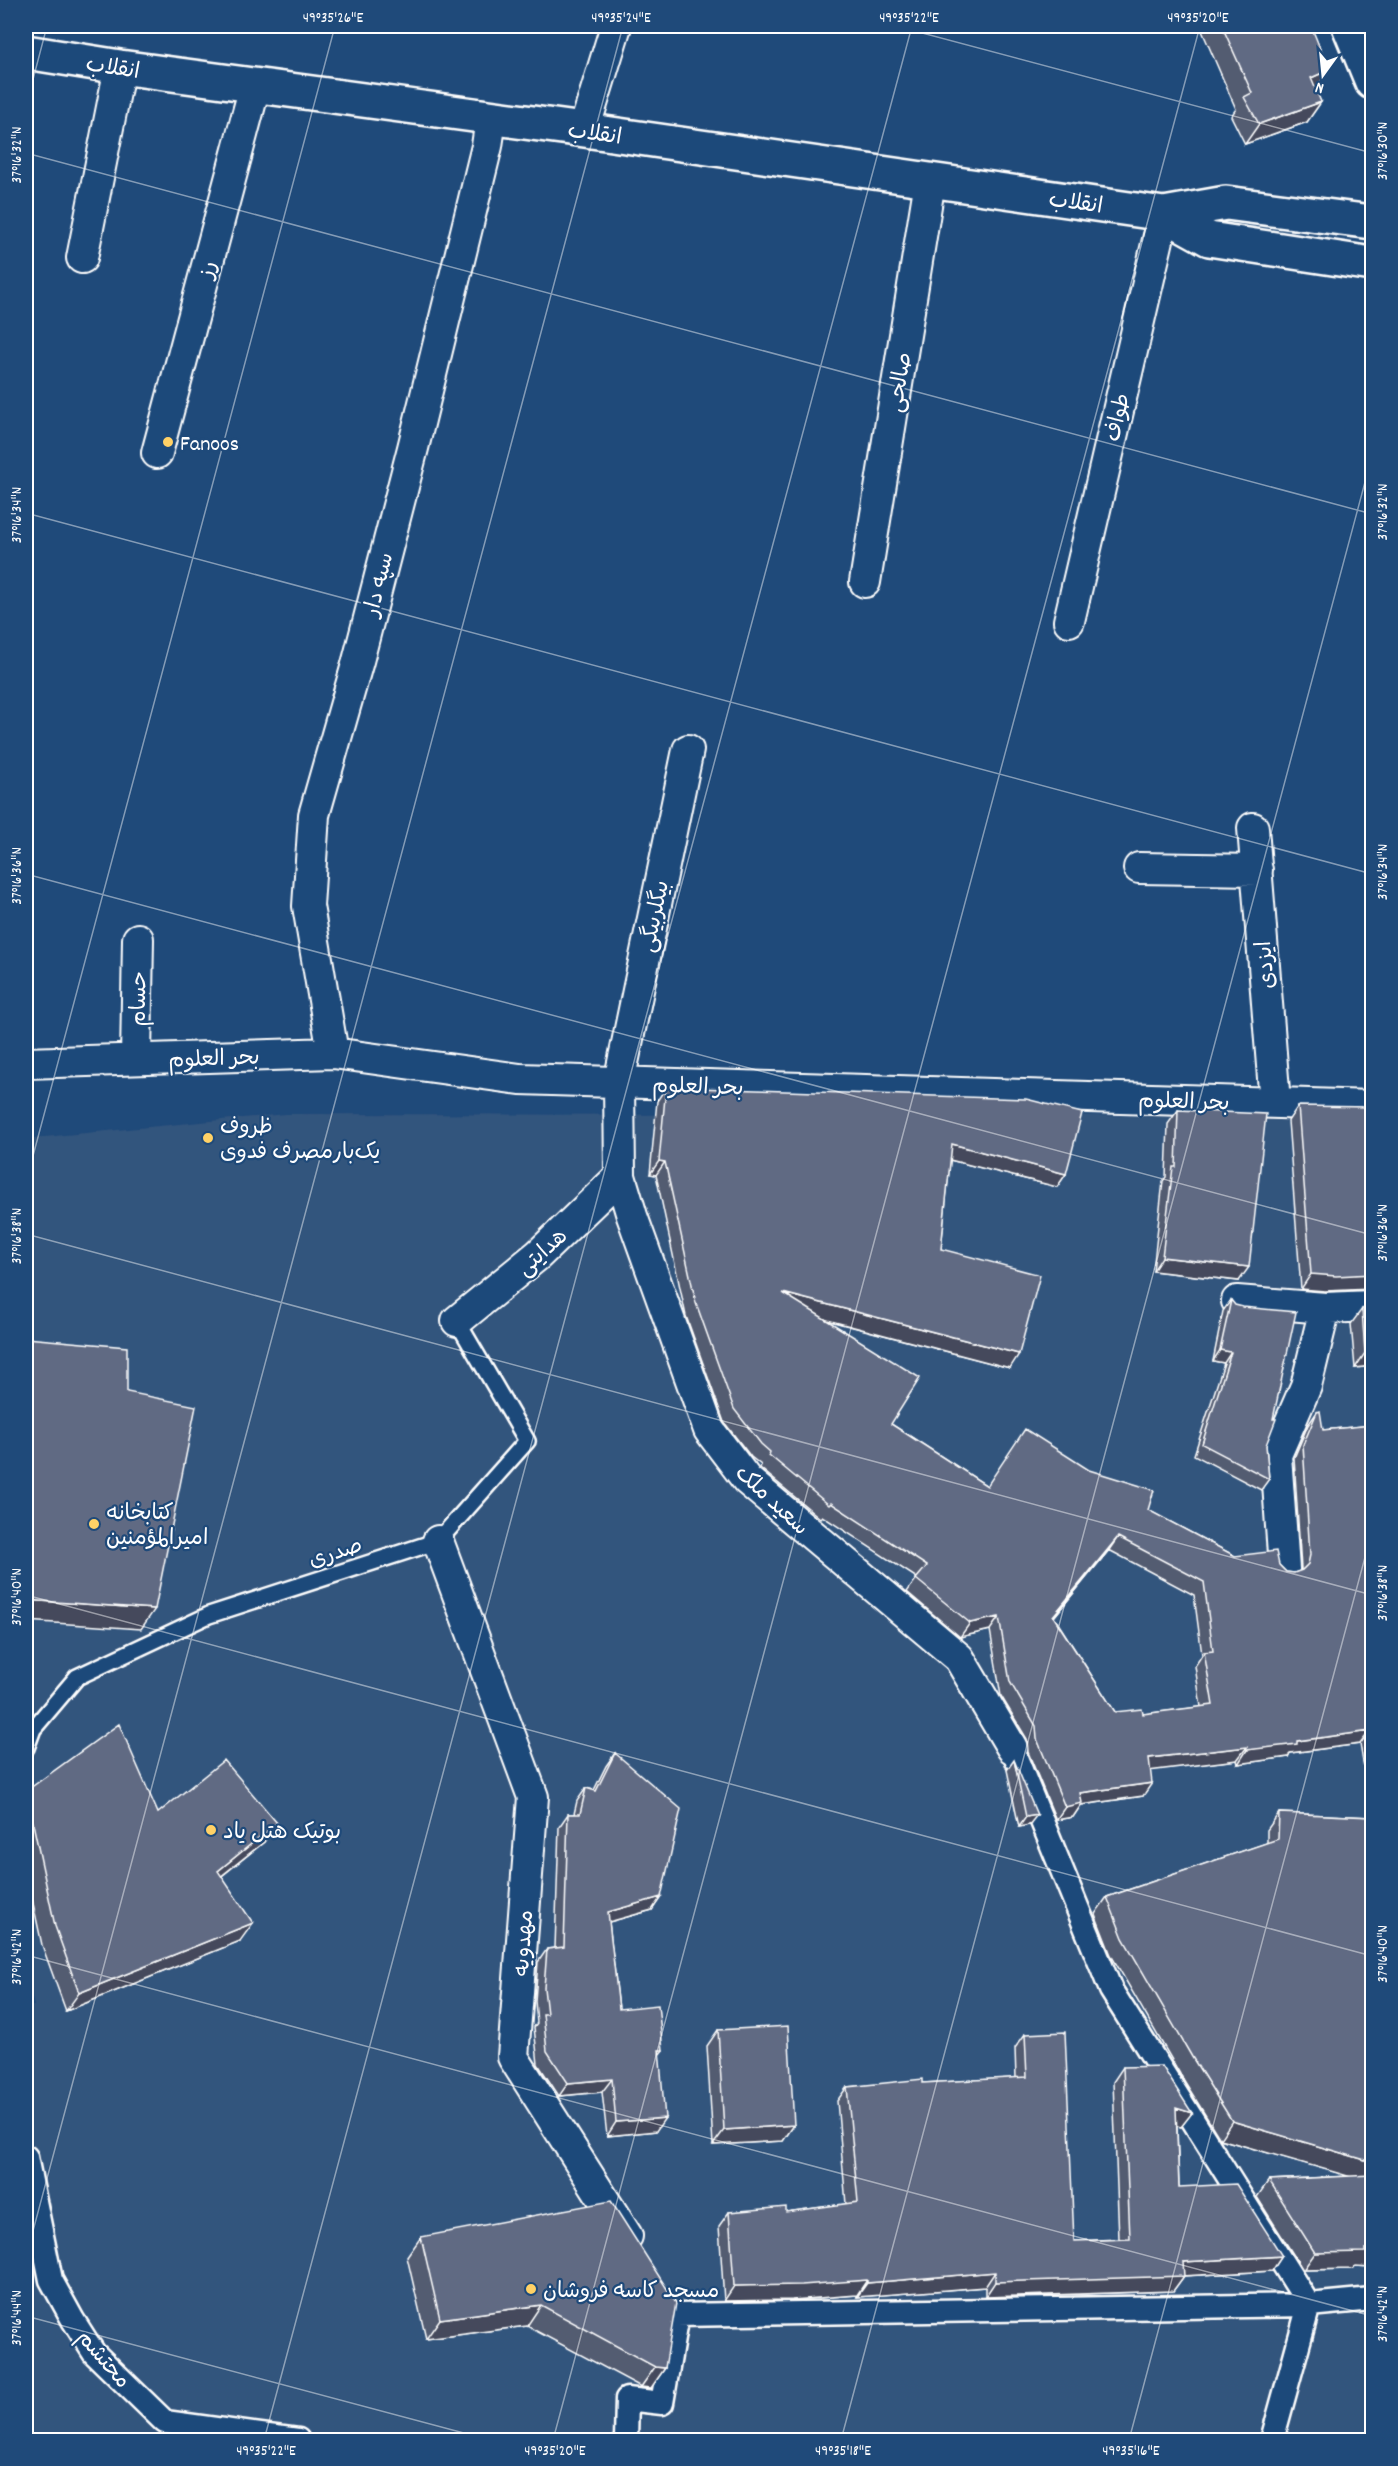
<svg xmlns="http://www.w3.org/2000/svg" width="1398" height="2466" viewBox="0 0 1398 2466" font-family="Dekko,'Playpen Sans Arabic',sans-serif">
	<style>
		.built { fill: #33547d }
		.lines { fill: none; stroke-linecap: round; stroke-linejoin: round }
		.service-casing { stroke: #fff; stroke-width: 20 }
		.pedestrian-casing { stroke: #fff; stroke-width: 27 }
		.minor-casing { stroke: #fff; stroke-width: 34 }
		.secondary-casing { stroke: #fff; stroke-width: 38 }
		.primary-casing { stroke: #fff; stroke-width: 38 }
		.service { stroke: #1f4a7a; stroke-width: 15 }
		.pedestrian { stroke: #1f4a7a; stroke-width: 22 }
		.minor { stroke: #1f4a7a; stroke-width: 30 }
		.secondary { stroke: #1f4a7a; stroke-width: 33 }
		.primary { stroke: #1f4a7a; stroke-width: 33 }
		.wall { fill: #535b71; stroke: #fff; stroke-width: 1.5; fill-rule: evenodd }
		.shaded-wall { fill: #444a5c; stroke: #fff; stroke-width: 1.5 }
		.building { fill: #616a83; stroke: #fff; stroke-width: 1.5; fill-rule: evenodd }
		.ticks { fill: none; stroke: #fff; stroke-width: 1.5; stroke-opacity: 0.45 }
		.poi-dot { fill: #ffd166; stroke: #1f4a7a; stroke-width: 2 }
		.labels { text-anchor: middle; stroke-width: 4.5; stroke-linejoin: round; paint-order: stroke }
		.street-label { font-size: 22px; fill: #fff; stroke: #1f4a7a }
		.poi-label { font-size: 22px; fill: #fff; stroke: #1f4a7a; text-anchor: start }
		.neatline { fill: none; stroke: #fff; stroke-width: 2 }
		.ticks-label { font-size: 15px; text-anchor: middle; fill: #fff }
	</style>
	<rect width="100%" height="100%" fill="#1f4a7a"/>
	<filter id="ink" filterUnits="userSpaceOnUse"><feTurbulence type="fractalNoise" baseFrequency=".0167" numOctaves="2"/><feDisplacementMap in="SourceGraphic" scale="12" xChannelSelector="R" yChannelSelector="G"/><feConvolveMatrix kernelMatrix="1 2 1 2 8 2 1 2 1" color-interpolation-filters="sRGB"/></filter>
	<g filter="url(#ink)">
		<!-- built -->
		<path class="built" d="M285,1114L1372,1116V2440H26V2006H34L26,1975V1145L34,1138Z"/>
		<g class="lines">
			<!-- service casing -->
			<g class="service-casing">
				<path id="service" d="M26,1748L33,1729L77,1677L209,1615L438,1541L527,1441L457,1321"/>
			</g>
			<!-- pedestrian casing -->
			<g class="pedestrian-casing">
				<path id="pedestrian" d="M1012,1748L1111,1990L1309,2305L1272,2440
					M26,2157L51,2280L73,2320L94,2353L165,2422L298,2440
					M626,2440L627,2399L662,2403L677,2315L1309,2305L1372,2299"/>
			</g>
			<!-- minor casing -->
			<g class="minor-casing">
				<path id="minor" d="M584,130L616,26
					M82,258L120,67
					M157,453L255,86
					M865,582L930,181
					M1069,621L1164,214
					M688,750L619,1082L620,1176L632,1216L709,1430L747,1480L959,1658L1012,1748
					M1253,828L1275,1103
					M1139,868L1257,870
					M333,1053L308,906L314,815L358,661L413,448L487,146L491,119
					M136,1059L138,939
					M26,1063L333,1053L520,1079L1372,1106
					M1237,1301L1325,1308L1372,1306
					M457,1321L538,1255L620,1176
					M438,1541L533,1797L513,2057L627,2236
					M1284,1569L1276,1455L1306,1386L1325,1308"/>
			</g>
			<!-- secondary casing -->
			<g class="secondary-casing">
				<path id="secondary" d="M26,52L120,67L584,130L1164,214L1226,203L1372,222
					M1164,214L1209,239L1372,264"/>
			</g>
			<!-- primary casing -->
			<g class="primary-casing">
				<path id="primary" d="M1349,26L1372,82"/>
			</g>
			<!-- service -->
			<use href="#service" class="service"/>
			<!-- pedestrian -->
			<use href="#pedestrian" class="pedestrian"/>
			<!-- minor -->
			<use href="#minor" class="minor"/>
			<!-- secondary -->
			<use href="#secondary" class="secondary"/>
			<!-- primary -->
			<use href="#primary" class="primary"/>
		</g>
		<!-- wall -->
		<path class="wall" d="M1200,26H1311L1315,90L1321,102L1307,122L1245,144L1231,116L1236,109Z
			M666,1087L1066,1174L1057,1187L950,1160L941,1249L1010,1368L826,1320L891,1424L987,1486L1148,1510L1235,1556L1279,1565L1286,1572L1294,1573L1301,1571V1568L1294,1458L1308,1425L1317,1412L1323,1430L1372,1425V1781L1366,1780L1360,1744L1290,1753L1288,1757L1238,1764L1237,1760L1150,1770L1143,1796L1081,1805L1073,1817L1056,1820L1028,1752L1027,1739L1001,1696L990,1630L960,1637L907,1592L917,1578L822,1516L820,1518L760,1468L761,1465L751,1457L724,1422L686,1316L656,1175L650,1174L657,1101ZM1109,1550L1194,1595L1202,1655L1195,1666L1201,1707L1143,1714L1115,1712L1054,1617Z
			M1298,1106L1372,1289L1325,1291L1301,1289L1288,1121Z
			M1178,1110L1239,1281L1153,1271L1163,1181L1166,1177L1168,1124Z
			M1231,1300L1266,1445L1269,1479L1261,1490L1194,1455L1224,1363L1213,1361L1223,1311Z
			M1362,1309L1372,1366L1355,1368L1351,1324Z
			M615,1753L661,1897L652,1910L609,1922L619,2009L663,2050L659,2055L656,2131L607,2136L602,2092L559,2096L538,2064L534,2027L537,2023L535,2001L538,1962L547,1949L555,1948L559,1827L568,1814H574L577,1801L586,1788L594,1790L606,1766Z
			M1014,1760L1029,1825L1019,1827L1007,1770Z
			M26,1791L158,1813L264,1842L222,1876L240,1941L66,2011L42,1945L26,1871Z
			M1279,1813L1372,1817V2267L1355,2266L1353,2269L1303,2270L1257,2197L1269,2180L1349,2176L1220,2139L1180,2074L1111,1955L1095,1914L1107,1897L1267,1843V1830Z
			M718,2030L794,2125L783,2141L713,2145L707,2046Z
			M1025,2034L1074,2241L1119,2239L1113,2082L1123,2067L1192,2113L1181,2127L1177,2126L1179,2187L1282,2256L1272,2271L1184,2276L1173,2291L985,2297V2287L857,2297V2295L792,2300L724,2301L719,2226L729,2212H786L846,2204L837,2101L847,2087L1016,2078L1015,2048Z
			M421,2237L665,2368L651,2388L641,2387L527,2326L426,2339L407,2257Z"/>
		<!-- shaded-wall -->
		<path class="shaded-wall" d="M1329,70L1316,89L1297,98L1311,78Z
			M1321,102L1307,122L1245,144L1259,124Z
			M952,1144L1066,1174L1057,1187L942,1158Z
			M659,1161L665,1162L656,1175L650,1174Z
			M1162,1257L1249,1267L1239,1281L1153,1271Z
			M1311,1274H1372V1289L1325,1291L1301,1289Z
			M783,1293L1019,1354L1010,1368L774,1306Z
			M1220,1350L1231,1352L1224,1363L1213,1361Z
			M1372,1352V1366L1355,1368L1365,1353Z
			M1118,1537L1109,1550L1044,1629L1053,1616Z
			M26,1600L155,1609L141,1629L26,1621Z
			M999,1617L990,1630L960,1637L970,1623Z
			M1370,1731L1360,1744L1290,1753L1288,1757L1238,1764L1247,1750L1297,1741Z
			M1247,1747L1237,1760L1140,1772L1149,1758Z
			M1372,1770V1781L1366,1780Z
			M1152,1783L1143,1796L1081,1805L1073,1817L1056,1820L1065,1807L1080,1793Z
			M1037,1815L1029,1825L1019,1827L1026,1817Z
			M277,1823L264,1842L205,1889L218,1871Z
			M661,1897L652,1910L598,1925L608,1912Z
			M253,1923L240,1941L66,2011L79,1993Z
			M612,2079L602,2092L559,2096L568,2083Z
			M1176,2108L1192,2113L1181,2127L1166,2123Z
			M665,2118L656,2131L607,2136L616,2122Z
			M1232,2121L1372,2162V2183L1220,2139Z
			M794,2125L783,2141L713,2145L724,2130Z
			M1365,2249H1372V2267L1355,2266L1353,2269L1303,2270L1315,2253Z
			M1282,2256L1272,2271L1181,2276H1184L1173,2291L985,2297L995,2282L1183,2262Z
			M995,2272L985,2287L857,2297L867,2283Z
			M867,2280L857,2295L792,2300L724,2301L734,2286Z
			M541,2305L527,2326L426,2339L440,2319Z
			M655,2367L665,2368L651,2388L641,2387Z"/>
		<!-- building -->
		<path class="building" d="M1222,26H1311L1329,70L1311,78L1321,102L1259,124L1244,97L1252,93Z
			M666,1087L1026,1099L1082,1113L1066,1174L952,1144L941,1249L1040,1275L1019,1354L783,1293L920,1378L891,1424L987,1486L1025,1429L1089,1470L1154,1490L1148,1510L1235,1556L1276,1551L1279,1565L1286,1572L1294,1573L1302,1570L1308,1564L1310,1555L1303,1445L1317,1412L1320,1411L1323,1430L1372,1425V1750L1370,1731L1297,1741V1744L1247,1750V1747L1149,1758L1152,1783L1080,1793L1082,1803L1065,1807L1037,1739L1036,1726L1010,1682L999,1617L970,1623L916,1579L927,1566L831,1503L829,1505L769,1455L770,1452L761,1444L734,1409L696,1303L665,1162L659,1161ZM1118,1537L1204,1582L1213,1651L1204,1652L1213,1705L1143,1714L1142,1709L1115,1712L1053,1616Z
			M1298,1106L1372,1107V1274L1336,1276L1311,1274Z
			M1178,1110L1266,1114L1249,1267L1162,1257L1173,1167H1176Z
			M1231,1300L1235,1305L1243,1307L1296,1312L1273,1419H1276L1266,1445L1269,1479L1202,1444L1231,1352L1220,1350Z
			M1372,1308V1352L1365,1353L1362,1309Z
			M26,1338L127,1347V1392L196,1406L155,1609L26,1600Z
			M119,1724L158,1813L224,1760L277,1823L218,1871L253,1923L79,1993L55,1926L26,1791Z
			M615,1753L681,1809L661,1897L608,1912L619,2009L658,2005L663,2050H659L665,2118L616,2122L612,2079L568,2083L547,2051L543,2014H547L544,1988L547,1949L564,1947L568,1814H580L586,1788L596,1791Z
			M1014,1760L1037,1815L1026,1817Z
			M1279,1813L1372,1817V2162L1232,2121L1192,2057L1123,1938L1107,1897L1278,1839Z
			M788,2026L794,2125L724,2130L718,2030Z
			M1065,2032L1074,2241L1130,2239L1123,2067L1162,2066L1192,2113L1176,2108L1179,2187L1236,2184L1282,2256L1183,2262L1184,2276L995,2282V2272L867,2283V2280L802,2285L734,2286L729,2212L786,2207V2212L858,2202L847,2087L923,2079V2083L1027,2077L1025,2034Z
			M1372,2175V2249H1365V2252L1315,2253L1269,2180Z
			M611,2201L676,2303L665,2368L655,2367L541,2305L440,2319L421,2237Z"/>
	</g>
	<!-- ticks -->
	<path class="ticks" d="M896,26L1372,153M26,106L47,26M26,153L1372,514M26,513L1372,874M26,874L1372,1235M26,1182L335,26M26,1234L1372,1595M26,1595L1372,1956M26,1955L1372,2316M26,2257L623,26M26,2316L490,2440M264,2440L912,26M553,2440L1200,26M841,2440L1372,456M1129,2440L1372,1531"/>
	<!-- markers -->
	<g class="poi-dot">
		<circle cx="168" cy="442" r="6"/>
		<circle cx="208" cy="1138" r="6"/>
		<circle cx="94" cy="1524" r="6"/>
		<circle cx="211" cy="1830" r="6"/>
		<circle cx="531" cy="2289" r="6"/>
	</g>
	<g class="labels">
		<!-- street labels -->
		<g class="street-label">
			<text transform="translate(113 66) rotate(9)" y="8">انقلاب</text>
			<text transform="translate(595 132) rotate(8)" y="8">انقلاب</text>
			<text transform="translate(1076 201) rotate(8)" y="8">انقلاب</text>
			<text transform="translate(206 269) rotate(-75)" y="8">رز</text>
			<text transform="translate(898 382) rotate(-81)" y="8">صالحی</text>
			<text transform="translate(1116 417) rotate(-77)" y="8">طواف</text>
			<text transform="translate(377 584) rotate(-76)" y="8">سپه دار</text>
			<text transform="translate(653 916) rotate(-78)" y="8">بیگلربیگی</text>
			<text transform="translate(1264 965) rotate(-95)" y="8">ایزدی</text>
			<text transform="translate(137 999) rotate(-89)" y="8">حسام</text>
			<text transform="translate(214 1057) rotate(-2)" y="8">بحر العلوم</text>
			<text transform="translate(698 1085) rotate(2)" y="8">بحر العلوم</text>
			<text transform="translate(1184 1100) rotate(2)" y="8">بحر العلوم</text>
			<text transform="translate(541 1251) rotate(-42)" y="8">هدایتی</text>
			<text transform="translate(773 1499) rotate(43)" y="8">سعید ملک</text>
			<text transform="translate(335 1551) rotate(-18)" y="8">صدری</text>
			<text transform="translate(522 1943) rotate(-86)" y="8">مهدویه</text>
			<text transform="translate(105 2358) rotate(49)" y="8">محتشم</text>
		</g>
		<!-- poi labels -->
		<g class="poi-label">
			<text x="180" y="450">Fanoos</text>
			<text x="220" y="1133">ظروف<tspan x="220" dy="25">یک‌بارمصرف فدوی</tspan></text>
			<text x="106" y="1519">کتابخانه<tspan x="106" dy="25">امیرالمؤمنین</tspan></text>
			<text x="223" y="1838">بوتیک هتل یاد</text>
			<text x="543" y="2297">مسجد کاسه فروشان</text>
		</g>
	</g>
	<!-- margin -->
	<rect width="1398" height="2466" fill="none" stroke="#1f4a7a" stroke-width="66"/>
	<!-- north arrow -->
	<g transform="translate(1323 75) rotate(195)" stroke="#1f4a7a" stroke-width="4.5" paint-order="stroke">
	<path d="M0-4.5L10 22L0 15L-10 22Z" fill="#ffffff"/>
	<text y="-9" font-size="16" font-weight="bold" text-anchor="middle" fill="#ffffff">N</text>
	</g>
	<rect x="33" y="33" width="1332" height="2400" class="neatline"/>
	<g class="ticks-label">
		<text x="333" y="22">49°35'26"E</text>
		<text x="621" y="22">49°35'24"E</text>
		<text x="909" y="22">49°35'22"E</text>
		<text x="1198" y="22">49°35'20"E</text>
		<text transform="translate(1382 151) rotate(-90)" y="5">37°16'30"N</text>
		<text transform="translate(16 155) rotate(-90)" y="5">37°16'32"N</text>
		<text transform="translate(1382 512) rotate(-90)" y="5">37°16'32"N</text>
		<text transform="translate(16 515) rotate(-90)" y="5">37°16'34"N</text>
		<text transform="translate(1382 872) rotate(-90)" y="5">37°16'34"N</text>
		<text transform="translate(16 876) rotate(-90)" y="5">37°16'36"N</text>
		<text transform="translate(1382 1233) rotate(-90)" y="5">37°16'36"N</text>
		<text transform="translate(16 1236) rotate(-90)" y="5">37°16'38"N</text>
		<text transform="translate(1382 1593) rotate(-90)" y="5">37°16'38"N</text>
		<text transform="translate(16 1597) rotate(-90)" y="5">37°16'40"N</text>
		<text transform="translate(1382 1954) rotate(-90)" y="5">37°16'40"N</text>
		<text transform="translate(16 1957) rotate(-90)" y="5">37°16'42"N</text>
		<text transform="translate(1382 2314) rotate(-90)" y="5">37°16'42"N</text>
		<text transform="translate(16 2318) rotate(-90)" y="5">37°16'44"N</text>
		<text x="266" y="2455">49°35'22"E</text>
		<text x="555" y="2455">49°35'20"E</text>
		<text x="843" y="2455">49°35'18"E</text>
		<text x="1131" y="2455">49°35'16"E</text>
	</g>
</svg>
